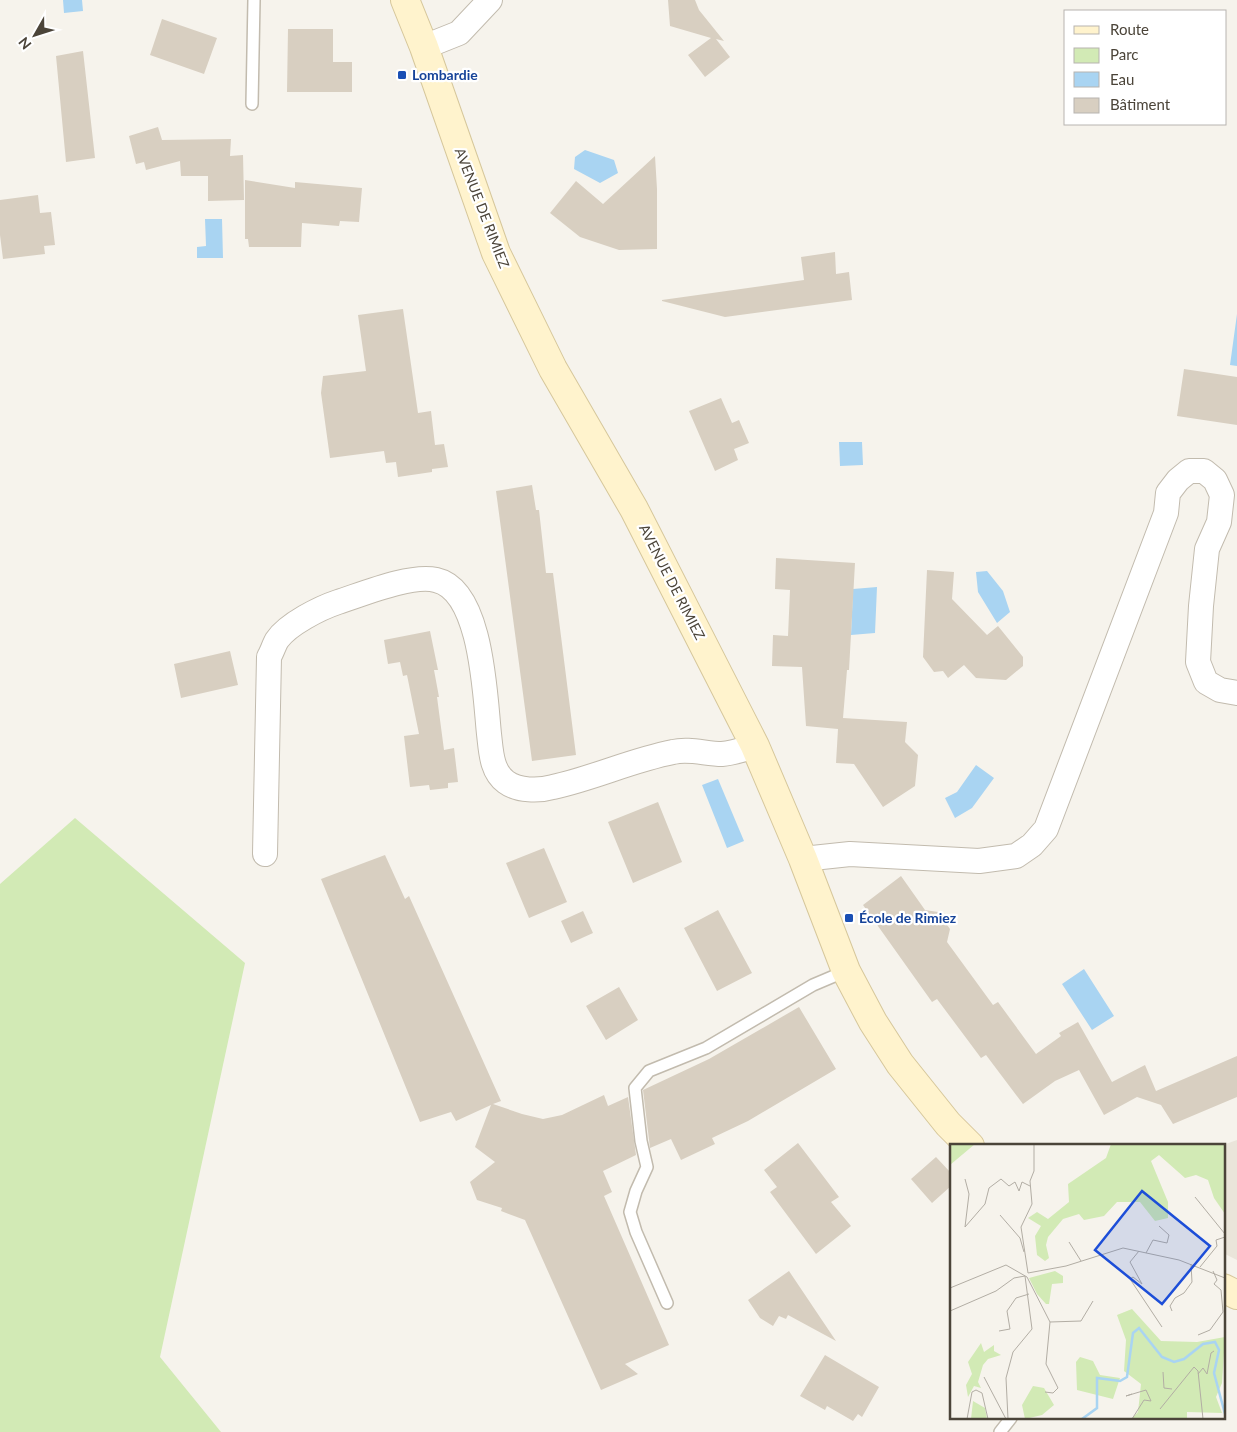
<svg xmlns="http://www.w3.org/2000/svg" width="1237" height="1432" viewBox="0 0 1237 1432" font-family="Lato,sans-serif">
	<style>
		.residential { fill: #eae5da }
		.green { fill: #d2eab5 }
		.water { fill: #a9d4f2 }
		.building { fill: #d8cfc1 }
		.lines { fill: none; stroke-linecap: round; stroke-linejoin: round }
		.lane-casing { stroke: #c2bbae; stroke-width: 14 }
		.street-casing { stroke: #c2bbae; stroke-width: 26 }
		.secondary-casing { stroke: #d6c79b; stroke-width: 30 }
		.lane { stroke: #fff; stroke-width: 11 }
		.street { stroke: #fff; stroke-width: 24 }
		.secondary { stroke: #fff3cd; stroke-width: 28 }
		.transit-dot { fill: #1a4fb4; stroke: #fff; stroke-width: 2 }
		.labels { text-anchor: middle; stroke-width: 4.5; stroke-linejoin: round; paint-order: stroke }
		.transit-label { font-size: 14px; font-weight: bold; fill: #164399; stroke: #fff; text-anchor: start }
		.street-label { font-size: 14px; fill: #4b4439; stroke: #fff }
		.inset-river { fill: none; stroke: #a9d4f2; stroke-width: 2.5 }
		.inset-road { fill: none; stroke: #b2ada4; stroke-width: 1 }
		.view { fill: #1d4ed8; fill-opacity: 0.15; stroke: #1d4ed8; stroke-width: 2.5 }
		.inset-edge { fill: none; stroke: #4b4439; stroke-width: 2.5 }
	</style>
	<rect width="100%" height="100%" fill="#f6f3ec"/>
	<!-- residential -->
	<path class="residential" d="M1237,1140V1260L1223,1253V1146H1220Z"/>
	<!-- green -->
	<path class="green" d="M75,818L245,963L160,1357L221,1432H0V884Z"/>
	<!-- water -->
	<path class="water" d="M63,0H82L83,11L64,13Z
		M585,150L614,160L618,173L600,183L574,169L575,157Z
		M205,219H222L223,258H197V247L206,246Z
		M1237,314V366L1230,365Z
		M839,442H862L863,465L840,466Z
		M987,571L1003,591L1010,612L997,623L978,592L976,572Z
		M877,587L875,633L851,635L853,589Z
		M976,765L994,778L972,808L955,818L945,798L957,792Z
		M718,779L744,841L727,848L702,785Z
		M1084,969L1114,1016L1092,1030L1062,984Z"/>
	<!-- building -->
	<path class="building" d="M668,0H695L699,10L724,41L716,39L730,57L705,77L688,55L711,38L670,26Z
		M162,19L217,38L204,74L150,55Z
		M288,29H333V62H352V92H287Z
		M83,51L95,158L66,162L56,56Z
		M158,127L162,140L231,139L230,156L243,155L244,200L208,201V176H181L180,161L146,170L144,162L136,164L129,136Z
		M655,156L657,189V249L619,250L580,237L550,213L576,181L603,204Z
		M245,180L295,188V182L362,188L359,222L340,221L339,226L302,223L301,247H249L248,239H245Z
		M38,195L40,213L51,212L55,245L44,246L45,254L3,259L0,235V200Z
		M835,252L836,274L849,272L852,300L725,317L662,301V300L804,280L801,257Z
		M403,309L418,413L431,411L435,445L444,444L448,467L432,469V472L398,477L396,462L386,463L384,451L330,458L321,393L323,376L366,371L358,315Z
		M1184,369L1237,377V425L1177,416Z
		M721,398L732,423L739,420L749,443L734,449L738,460L715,471L689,411Z
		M532,485L536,510H539L546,573H553L576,755L532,761L496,491Z
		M776,558L855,563L849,670H847L843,718L907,722L905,742L918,755L915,786L883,807L854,764L836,763L838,729L806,726L802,667L772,666L773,635L788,636L790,590L775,589Z
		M927,570L954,572L952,599L987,635L998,626L1023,657V666L1006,680L976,678L964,665L948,678L943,671L934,672L923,657Z
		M430,631L438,670H434L439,697H437L444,750L454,748L458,782L448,783V788L430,790L429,785L410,787L404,736L419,734L407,675L403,676L400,662L388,664L384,640Z
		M230,651L238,685L181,698L174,664Z
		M658,802L682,862L633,883L608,822Z
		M544,848L567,902L529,918L506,863Z
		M385,855L405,899L409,896L501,1101L493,1104L522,1114L543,1119L562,1115L604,1095L608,1106L628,1097L636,1155L603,1171L612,1192L604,1196L669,1345L625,1364L638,1374L601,1390L525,1220L501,1211L502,1208L477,1200L470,1182L495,1162L475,1147L491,1105L456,1121L451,1112L420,1122L321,879Z
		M901,876L925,910L938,912L950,929L947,942L993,1005L998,1002L1036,1054L1061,1036L1059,1033L1078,1022L1112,1082L1145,1065L1156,1091L1237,1056V1097L1173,1124L1161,1105L1137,1097L1104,1115L1079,1070L1055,1081L1023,1104L986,1055L981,1058L937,999L932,1002L863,905Z
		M718,910L752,973L717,991L684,928Z
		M583,911L593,933L571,943L561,921Z
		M619,987L638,1020L606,1040L586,1006Z
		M799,1007L836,1069L748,1121L712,1138L715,1144L681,1160L671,1139L650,1148L643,1090L709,1059Z
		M798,1143L839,1197L831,1202L851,1226L816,1254L770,1192L777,1187L764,1170Z
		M936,1157L951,1173V1186L932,1203L911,1179Z
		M789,1271L836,1341L788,1315L786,1319L779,1316L773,1326L760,1318L748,1300Z
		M825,1355L879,1387L862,1417L858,1414L853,1421L827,1406L825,1410L800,1396Z"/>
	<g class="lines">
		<!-- lane casing -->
		<g class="lane-casing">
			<path id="lane" d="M252,104L254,0
				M667,1303L636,1232L630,1212L636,1191L647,1167L641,1141L635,1088L649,1071L706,1048L813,985L846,971
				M1000,1432L1011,1418"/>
		</g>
		<!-- street casing -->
		<g class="street-casing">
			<path id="street" d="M424,47L459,33L490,0
				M265,854L269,657C272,652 274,645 277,640C288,624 320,608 338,602C363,594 411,574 436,580C482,590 485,696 489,734C491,750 491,771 506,782C518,791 539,791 553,787C594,778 632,760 673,752C689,748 706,754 722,754C734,753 744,749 755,746
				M803,859L850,854L979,861L1016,856L1032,845L1046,829L1166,513L1168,493L1178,480L1189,471H1204L1215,480L1222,495L1219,522L1207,549L1201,606L1198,662L1206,682L1220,690L1237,693"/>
		</g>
		<!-- secondary casing -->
		<g class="secondary-casing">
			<path id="secondary" d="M405,0L424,47L496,253L553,369L634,509L755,746L803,859L846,971L873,1022L900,1064L948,1124L970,1146
				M1223,1288L1237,1295"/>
		</g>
		<!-- lane -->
		<use href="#lane" class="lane"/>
		<!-- street -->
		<use href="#street" class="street"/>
		<!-- secondary -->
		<use href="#secondary" class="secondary"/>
	</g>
	<!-- markers -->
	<g class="transit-dot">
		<rect x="397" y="70" width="10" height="10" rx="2.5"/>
		<rect x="844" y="913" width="10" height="10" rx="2.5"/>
	</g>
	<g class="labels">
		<!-- transit labels -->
		<g class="transit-label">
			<text x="412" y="80">Lombardie</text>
			<text x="859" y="923">École de Rimiez</text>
		</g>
		<!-- street labels -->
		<g class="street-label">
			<text transform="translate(482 208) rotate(69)" y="5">AVENUE DE RIMIEZ</text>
			<text transform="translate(672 582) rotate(63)" y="5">AVENUE DE RIMIEZ</text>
		</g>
	</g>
	<!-- overview -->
	<g transform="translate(950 1144)">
		<rect width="275" height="275" fill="#f6f3ec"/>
		<path d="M0,0H25L0,21ZM161,0H275V70L264,54L258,36L246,31L235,34L209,11L201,17L218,58V74L205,77L190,58H167L154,72L134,76L129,70L113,75L98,93L96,101L99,114L95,117L87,111L85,92L91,82L78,74L87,68L98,75L119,58L118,40L156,14ZM105,127L113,132V139L102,140L99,160H96L87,150L79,134ZM182,165L211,197L247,198L275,193L272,239L266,253L272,269L237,268V275H181L188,268L191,240L174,227L176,196L167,171ZM31,199L34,208L44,201V207L51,211L38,215L33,221L28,238L31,244L24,242L18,253L16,241L22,230L18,218ZM130,213L143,217L150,231L170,234L163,255L127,246L126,218ZM83,242L94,244L104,261L92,271L75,275L72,261ZM23,257L35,264L37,275H21Z" fill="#d2eab5"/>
		<path class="inset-river" d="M132,275L147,264V234L170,237L177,233L183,189L189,184L212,213L224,218L234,215L253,200L265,198L269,206L264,229L275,270"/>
		<path class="inset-road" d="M15,35L19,50L15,83L35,60L39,44L51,35L59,42L65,38L69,47L72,38L80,42M245,53L275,90M50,71L70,94L74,108M119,98L131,117M189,107L180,118L192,140L183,133L180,135L212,183M196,109L203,96L217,99L219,91L209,82M250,123L267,102L266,96L275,93M78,129L116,122L173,104L229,116L275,134M78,129L71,83L82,60L80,37L84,27V0M0,144L56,121L77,133L100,178L96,220L108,244L103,249L95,248M0,167L46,147L64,134L75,132M222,167L220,162L225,154L234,149L242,138L241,120M100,178L131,177L143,157M49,187L60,185L57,167L66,154L79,150M248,191L260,186L273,168L271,146L264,140L267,136L263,127M213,228L214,244L222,245M248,230L253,224L257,230L261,209L264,207M34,233L56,275M182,250L176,252L196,246L201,257L194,256L182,275M210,265L244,223L248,227L253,275M17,275L22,248L26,246L32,249L38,275M58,275L56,234L63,208L82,185L75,132"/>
		<path class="view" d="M192,47L260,102L212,160L145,106Z"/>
		<rect width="275" height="275" class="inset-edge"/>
	</g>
	<!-- legend -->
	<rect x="1064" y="10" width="162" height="115" fill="#ffffff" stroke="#b7b4b0"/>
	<rect x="1074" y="26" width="25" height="8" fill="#fff3cd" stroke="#b7b4b0"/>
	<text x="1110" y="35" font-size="15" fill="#4b4439">Route</text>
	<rect x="1074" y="48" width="25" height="15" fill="#d2eab5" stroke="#b7b4b0"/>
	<text x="1110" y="60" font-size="15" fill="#4b4439">Parc</text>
	<rect x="1074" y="72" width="25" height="15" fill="#a9d4f2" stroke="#b7b4b0"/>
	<text x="1110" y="85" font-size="15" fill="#4b4439">Eau</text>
	<rect x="1074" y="98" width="25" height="15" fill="#d8cfc1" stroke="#b7b4b0"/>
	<text x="1110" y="110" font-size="15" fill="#4b4439">Bâtiment</text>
	<!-- north arrow -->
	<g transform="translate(35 35) rotate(231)" stroke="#ffffff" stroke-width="4" paint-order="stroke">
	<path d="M0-4L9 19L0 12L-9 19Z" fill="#4b4439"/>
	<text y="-8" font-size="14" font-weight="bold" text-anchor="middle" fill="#4b4439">N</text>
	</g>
</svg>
